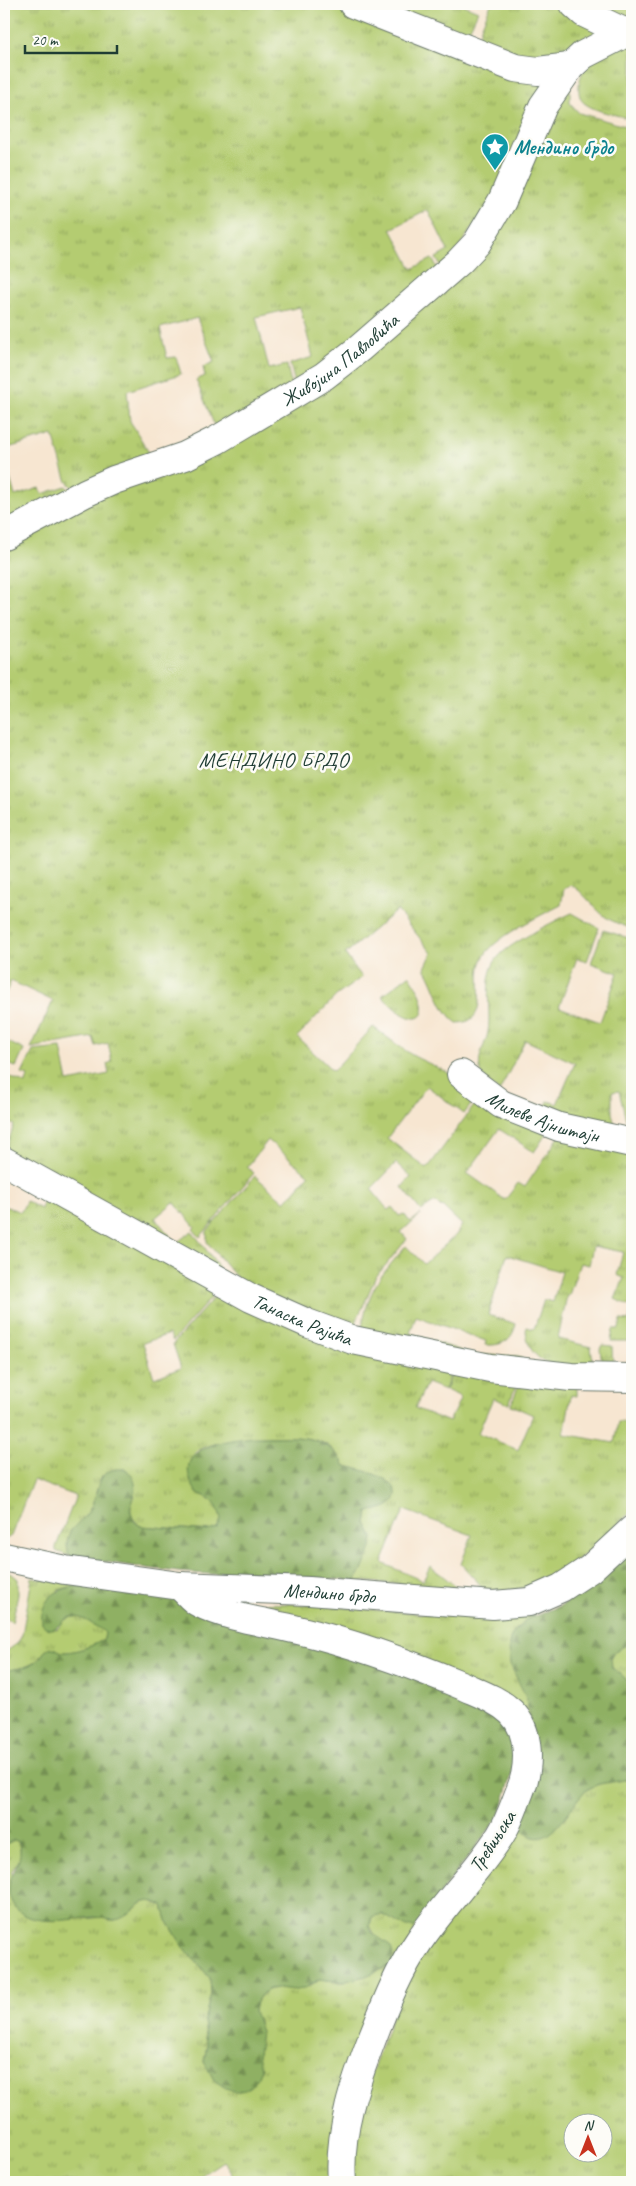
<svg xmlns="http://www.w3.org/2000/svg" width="636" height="2186" viewBox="0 0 636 2186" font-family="Caveat,sans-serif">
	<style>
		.grass { fill: url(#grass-tufts); stroke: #6a8452; fill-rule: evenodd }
		.forest { fill: url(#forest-firs); stroke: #57764c }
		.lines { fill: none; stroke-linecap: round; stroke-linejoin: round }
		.street-casing { stroke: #6b786b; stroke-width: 30 }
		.secondary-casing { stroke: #6b786b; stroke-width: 30 }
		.street { stroke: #fff; stroke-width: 28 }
		.secondary { stroke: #fff; stroke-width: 28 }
		.labels { text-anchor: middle; stroke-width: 5; stroke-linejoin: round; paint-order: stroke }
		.culture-label { font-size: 20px; font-weight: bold; fill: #0d838f; stroke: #fdfcf7; text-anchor: start }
		.street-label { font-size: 20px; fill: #1f3d34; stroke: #fdfcf7 }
		.neighbourhood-label { font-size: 21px; letter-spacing: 1px; fill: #1f3d34; stroke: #fdfcf7 }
	</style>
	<defs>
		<pattern id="grass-tufts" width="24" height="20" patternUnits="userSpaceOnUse" patternTransform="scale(1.25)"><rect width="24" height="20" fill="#b4cc71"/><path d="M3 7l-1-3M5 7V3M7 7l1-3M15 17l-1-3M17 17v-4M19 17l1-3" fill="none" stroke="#92a75e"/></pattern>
		<pattern id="forest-firs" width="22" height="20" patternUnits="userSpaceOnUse" patternTransform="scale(1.25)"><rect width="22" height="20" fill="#8fb063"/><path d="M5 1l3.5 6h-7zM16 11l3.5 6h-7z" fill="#749052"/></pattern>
	</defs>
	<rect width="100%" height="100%" fill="#fdfcf7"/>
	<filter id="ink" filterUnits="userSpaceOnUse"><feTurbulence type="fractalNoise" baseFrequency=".02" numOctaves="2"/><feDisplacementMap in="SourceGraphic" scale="10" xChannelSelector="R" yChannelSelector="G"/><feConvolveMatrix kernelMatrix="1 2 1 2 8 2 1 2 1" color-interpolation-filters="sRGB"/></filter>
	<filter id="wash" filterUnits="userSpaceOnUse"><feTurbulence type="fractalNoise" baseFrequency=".0096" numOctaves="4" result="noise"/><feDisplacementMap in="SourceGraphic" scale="20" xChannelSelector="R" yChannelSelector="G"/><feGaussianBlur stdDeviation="1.12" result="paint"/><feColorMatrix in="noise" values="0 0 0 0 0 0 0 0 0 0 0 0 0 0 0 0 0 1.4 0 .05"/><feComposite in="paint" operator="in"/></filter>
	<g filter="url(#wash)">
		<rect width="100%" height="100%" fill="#f7e6d1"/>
		<!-- grass -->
		<path class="grass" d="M4,4H339L552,76L503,183L443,270L436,258L448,251L428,210L391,229L412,269L432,259L440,272L296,388L290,364L313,357L300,307L256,317L269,369L287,365L292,389L215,427L196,380L205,376L203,367L214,362L197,318L160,328L167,358L176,357L181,374L127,391L130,421L151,456L76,491L67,482L53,435L4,449Z
			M371,4H461L478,11L464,41Z
			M491,4H566L603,29L578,50L533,63L476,46L481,28Z
			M586,4H632V18L626,20Z
			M632,36V120C618,114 597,113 584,103C575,95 579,75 586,67C592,60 623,43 632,36Z
			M570,83V103L579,113L632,128V929C623,925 611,922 603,915C592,906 583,891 571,885L564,889L561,905C540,916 491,938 482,960C473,981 492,1023 457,1023C440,1011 436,985 425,968L432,953L397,910L345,954L362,977L336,996L297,1037L333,1071L373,1027C386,1036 398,1046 412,1055C429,1065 470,1078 475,1099L464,1114L427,1086L387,1138L427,1169L479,1099L510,1115L549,1130L534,1152L499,1129L467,1173L505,1200L518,1183L525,1187L561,1134L632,1152V1341H611L613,1329H619L621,1320L629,1321L632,1307L615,1299L624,1278L617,1275L623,1252L593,1246L589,1265L580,1263L569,1295H567L558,1339L591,1347L594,1370C563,1368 526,1368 526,1327L534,1329L544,1300L553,1302L562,1272L507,1255L488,1315L516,1324C512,1341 502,1346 485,1345L486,1341L416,1316L410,1333L479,1357L481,1355L519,1356L523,1361L522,1365H513L410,1349L362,1336L361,1333C368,1289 378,1279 406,1246L424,1264L456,1235L462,1225L442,1206L440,1207L435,1202L421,1211L402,1187L411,1177L396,1163L371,1189L388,1210L392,1207L399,1216L404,1214L410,1222L421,1214L401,1232L407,1239L375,1278L362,1309L358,1316L354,1330L349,1334H343L289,1310L242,1284L207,1242V1231L255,1176L285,1202L309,1175L268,1140L247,1167L254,1173L200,1237L193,1229L195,1227L174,1202L155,1218L176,1243L192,1231L216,1263L220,1273L161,1243L4,1154L14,1125L4,1121L5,1075L26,1084L28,1076L22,1074L33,1051L61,1048L68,1082L109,1074L107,1064L112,1062L108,1043L96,1046L93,1037L31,1048L53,1001L11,981L4,997V543L88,500L183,466L229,444L336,376L447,281L476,254L494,232L510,207L539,128L554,98Z
			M4,457L15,496L39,488L42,494L66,486L72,493L4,529Z
			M572,913L599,928L587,961L577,958L559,1007L600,1022L618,973L591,963L603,930L632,939V1130L627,1124L619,1091L612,1092V1113L617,1134L543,1113L548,1101L557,1104L575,1063L525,1040L499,1092C492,1085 483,1079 480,1069C477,1056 486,1044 488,1032C492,1008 481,974 500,955C511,943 556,920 572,913Z
			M409,975C438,1014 420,1038 382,996Z
			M4,1040L24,1050L16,1067L4,1063Z
			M46,1193L220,1287L173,1341L169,1334L143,1343L154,1378L181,1368L173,1344L222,1288L453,1367L445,1390L427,1383L415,1408L449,1422L461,1397L446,1390L455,1367L519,1377L509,1404L493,1398L478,1433L518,1450L533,1415L511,1405L522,1377L577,1385V1396L571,1395L564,1434L614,1443L618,1422H629L630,1435H632V1511C603,1537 574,1569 536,1584C521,1590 502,1591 486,1591L461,1564L472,1535L404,1510L382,1563L423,1581L430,1566L458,1588L355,1581L362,1571L373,1538L366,1523L368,1512C381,1508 395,1508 396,1491L373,1474L345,1466C340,1457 332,1446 321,1442C300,1432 221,1437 200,1449C195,1451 191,1458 189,1464C187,1474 193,1484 197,1493C211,1497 223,1508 221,1524L213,1531L140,1526L131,1516V1503L135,1496L103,1475C96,1485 97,1494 92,1505C83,1526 61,1527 69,1556L56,1551V1547L76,1496L33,1480L11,1536L4,1540V1206L21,1212L26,1201L41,1209Z
			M602,1345L612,1346L613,1370H603L600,1349Z
			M4,1572L12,1574L18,1579V1595L12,1622L4,1617Z
			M32,1578L84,1586L69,1587L58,1590L46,1628L57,1629C61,1626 62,1622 65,1620C76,1611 99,1624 105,1633L104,1639C97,1645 73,1653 63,1652C58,1651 55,1647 48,1649C44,1651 43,1654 40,1658C32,1667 15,1670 4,1670V1653L18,1643L22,1635Z
			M239,1603L295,1604L495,1619L534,1615L517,1628L509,1645L525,1695L532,1726Z
			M632,1642V1686L622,1675L612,1668L611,1657L615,1651Z
			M632,1777V2182H352L350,2132L406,1977L519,1820L553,1830C567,1817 573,1797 590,1788C603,1780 618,1783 632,1777ZM574,2124H604V2154H574Z
			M14,1840L19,1842L21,1857L11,1872L85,1919L102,1917L114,1920L127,1914L144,1902L151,1901L163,1906L167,1920L182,1945L210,1978L211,1994L204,2021L207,2044L204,2062L258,2076C261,2067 258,2062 258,2053C258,2042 261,2035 258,2022C257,2019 254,2015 254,2012C253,2004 259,1996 265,1992C281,1981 298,1999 319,1979L343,1982L386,1968L387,1944L377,1938L370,1926L372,1917C385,1908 399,1927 415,1927L329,2182H237L223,2161L191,2182H4V1845Z"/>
		<!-- forest -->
		<path class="forest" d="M253,1437C289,1438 325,1429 345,1466C359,1469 397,1477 396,1495C395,1499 394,1502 390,1505C385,1509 375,1510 368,1512L366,1523L373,1538L371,1548L362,1571L355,1581C297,1575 238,1577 179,1572C143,1568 106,1562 69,1556C61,1526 81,1527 91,1507C101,1487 95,1467 126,1469C142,1485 133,1492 130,1510L134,1521L140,1526L208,1531L217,1528L221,1520C219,1505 211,1497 197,1493C167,1448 221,1441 253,1437Z
			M632,1550V1642L615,1651L611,1657L612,1668L622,1675L632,1686V1777C618,1784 601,1780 588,1789C571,1800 557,1844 533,1837C524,1834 521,1828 519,1820L538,1760L525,1695L510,1664L509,1645L511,1636L525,1620L562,1605L592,1585Z
			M84,1586L181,1600L342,1649L499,1713L511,1732L516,1759L500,1815L415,1927H405L382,1914L372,1917C360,1943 402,1934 391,1965L366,1976L343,1982L319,1979L304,1989L295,1990L277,1988L269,1989L262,1994L256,2002L254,2011L261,2032L258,2054L261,2069L258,2076L253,2084L245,2090L235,2092L224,2087L214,2080L204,2062L207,2044L204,2021L211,1994L210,1978L182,1945L167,1920L163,1906C138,1890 134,1920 113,1920C106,1920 101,1917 94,1917C70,1919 26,1929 12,1903C0,1877 26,1867 19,1842L14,1840L4,1845V1670C15,1670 32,1667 40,1658C43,1654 44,1651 48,1649C55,1647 58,1651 63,1652C73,1653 97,1645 104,1639L105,1633C102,1629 99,1628 95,1626C88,1621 74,1612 65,1620C57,1627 52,1634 42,1624C39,1597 60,1586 84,1586Z"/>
	</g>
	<g filter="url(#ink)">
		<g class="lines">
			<!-- street casing -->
			<g class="street-casing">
				<g id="street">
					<path d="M353,4L515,68L538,71L570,67"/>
					<path d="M574,4L584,13L626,33"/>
					<path id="s1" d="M4,536L85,493L114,480L185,456L217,440L324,376L360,348L459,262L477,243L502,201L543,106L570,67L583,55L632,30"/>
					<path id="s2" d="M461,1074L501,1104L559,1127L632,1143"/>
					<path id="s3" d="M4,1161L251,1298L307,1323L353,1340L490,1368L571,1377L632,1378"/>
					<path d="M180,1586C186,1591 192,1600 199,1603C229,1618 266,1622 298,1630C353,1643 408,1663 461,1685C478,1693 497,1699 511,1712C531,1731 530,1768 520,1791C514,1806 509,1822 500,1836C476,1873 444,1904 419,1941C399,1970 386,2003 373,2036C355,2083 338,2131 342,2182"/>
				</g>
			</g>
			<!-- secondary casing -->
			<g class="secondary-casing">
				<g id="secondary">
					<path id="s4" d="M4,1557L65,1570L180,1586L309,1591L493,1605L529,1602L561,1588L590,1569L632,1530"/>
				</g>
			</g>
			<!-- street -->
			<use href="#street" class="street"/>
			<!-- secondary -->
			<use href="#secondary" class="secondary"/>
		</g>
	</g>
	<!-- icons -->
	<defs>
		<g id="sight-pin" transform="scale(1.4375)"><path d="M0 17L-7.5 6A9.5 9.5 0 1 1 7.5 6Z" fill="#0f9aa8" stroke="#fdfcf7"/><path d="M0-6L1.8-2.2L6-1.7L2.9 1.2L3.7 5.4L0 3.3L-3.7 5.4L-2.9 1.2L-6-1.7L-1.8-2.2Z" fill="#fff"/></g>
	</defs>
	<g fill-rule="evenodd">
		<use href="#sight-pin" x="495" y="147"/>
	</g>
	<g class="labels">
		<!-- culture labels -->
		<g class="culture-label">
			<text x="514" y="154">Мендино брдо</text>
		</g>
		<!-- street labels -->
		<g class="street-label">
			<text dy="7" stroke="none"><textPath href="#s1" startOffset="381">Живојина Павловића</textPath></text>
			<text dy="7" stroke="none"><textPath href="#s2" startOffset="94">Милеве Ајнштајн</textPath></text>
			<text dy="7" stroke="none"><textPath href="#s3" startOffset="338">Танаска Рајића</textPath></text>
			<text dy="7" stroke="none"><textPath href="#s4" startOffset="328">Мендино брдо</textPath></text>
			<text transform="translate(492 1841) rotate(-57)" y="7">Требињска</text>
		</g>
		<!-- neighbourhood labels -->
		<g class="neighbourhood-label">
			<text x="274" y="767">МЕНДИНО БРДО</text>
		</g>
	</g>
	<!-- margin -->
	<rect width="636" height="2186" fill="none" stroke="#fdfcf7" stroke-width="20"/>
	<!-- north arrow -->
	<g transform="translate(588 2138)"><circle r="24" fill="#fdfcf7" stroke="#a4b0a9"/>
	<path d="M0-4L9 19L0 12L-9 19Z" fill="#c8321e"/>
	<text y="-8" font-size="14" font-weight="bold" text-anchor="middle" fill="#1f3d34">N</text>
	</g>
	<!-- scale -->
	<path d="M25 45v8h92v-8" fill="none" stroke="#1f3d34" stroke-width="2.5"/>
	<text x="32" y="45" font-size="15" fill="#1f3d34" stroke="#fdfcf7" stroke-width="4" paint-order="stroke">20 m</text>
</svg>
